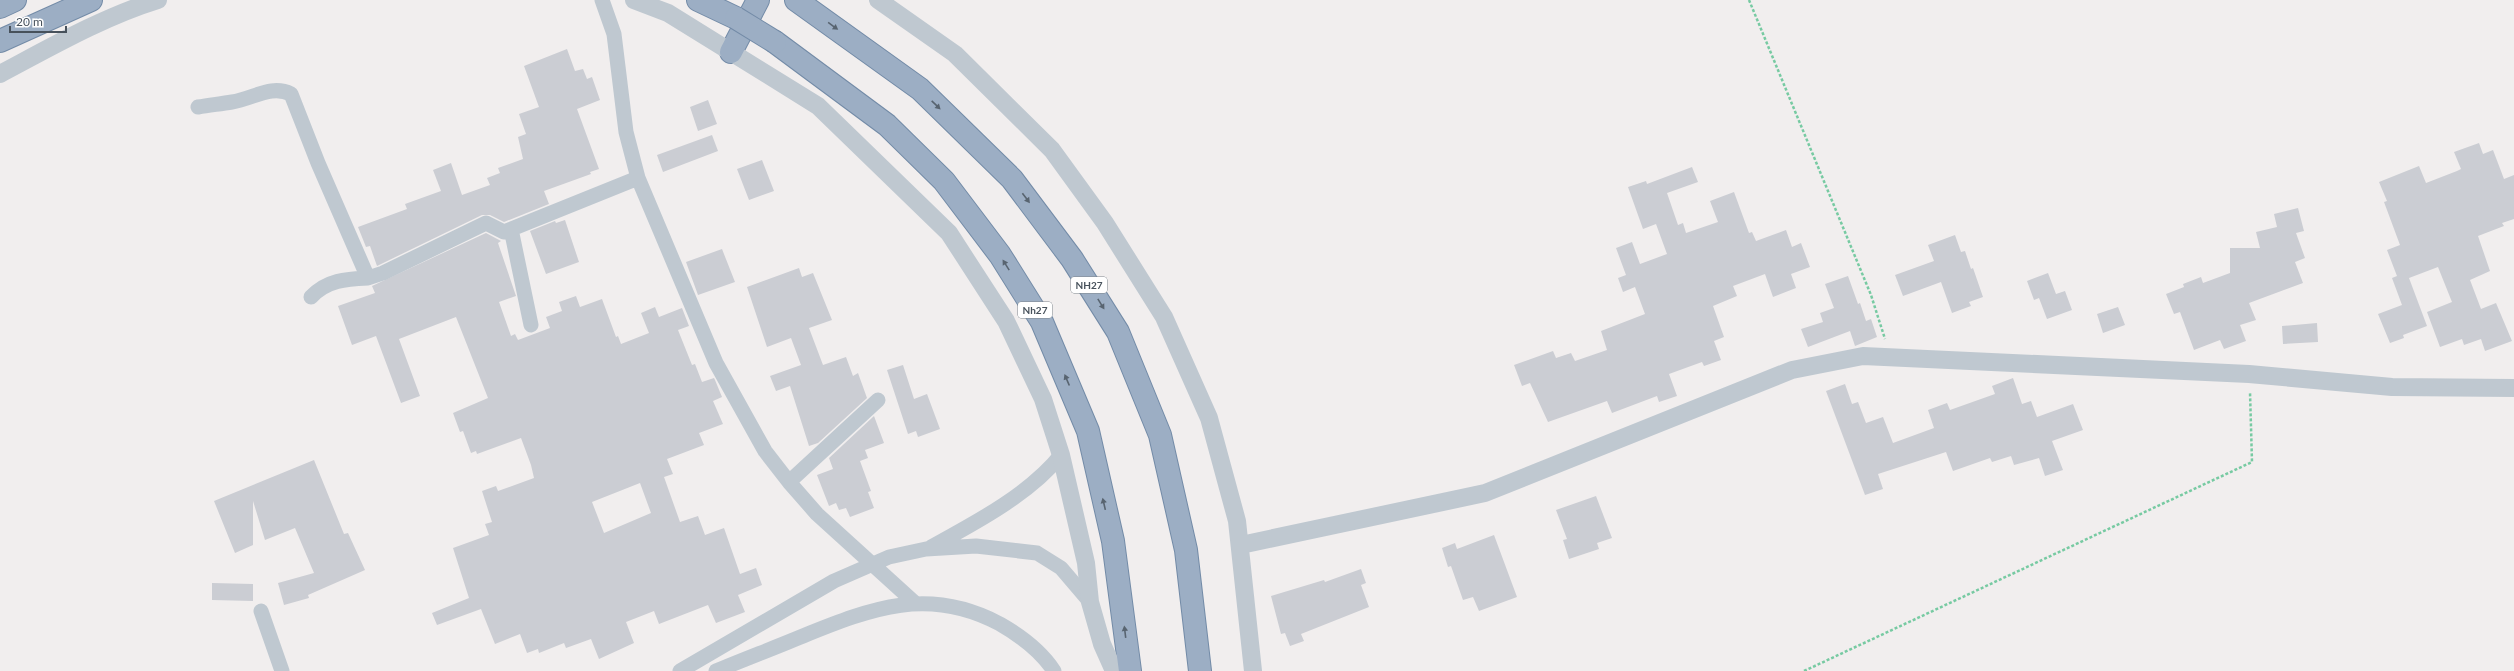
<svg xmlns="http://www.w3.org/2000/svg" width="2514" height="671" viewBox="0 0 2514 671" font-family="Lato,sans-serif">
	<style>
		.building { fill: #cbcdd3; fill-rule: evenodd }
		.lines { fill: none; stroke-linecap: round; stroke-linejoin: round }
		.trunk-casing { stroke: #738ba7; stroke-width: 24 }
		.path { stroke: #77caa2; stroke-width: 2.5; stroke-dasharray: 3 2; stroke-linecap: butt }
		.minor { stroke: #bfc8d0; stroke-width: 15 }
		.tertiary { stroke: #bfc8d0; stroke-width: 18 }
		.trunk { stroke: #9caec4; stroke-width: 22 }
		.trunk-bridge-casing { stroke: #738ba7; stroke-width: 24; stroke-linecap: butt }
		.trunk-bridge { stroke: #9caec4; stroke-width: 22 }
		.oneway { fill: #586470 }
		.labels { text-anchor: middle; stroke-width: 4; stroke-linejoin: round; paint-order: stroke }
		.shield { fill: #fff; stroke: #7e858c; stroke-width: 1 }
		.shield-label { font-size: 10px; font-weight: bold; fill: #47515b }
	</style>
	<rect width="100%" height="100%" fill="#f1eeee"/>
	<!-- building -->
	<path class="building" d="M567,49L575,71L583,69L587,79L592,77L600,100L577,109L599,169L590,172L591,174L544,191L549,204L504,222L490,215H482L377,266L370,246L366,247L358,227L407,209L405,204L441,191L433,170L451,163L462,195L490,185L487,178L500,173L498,168L523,159L518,137L526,134L519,114L539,107L524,66Z
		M708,100L717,124L698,131L690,107Z
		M712,135L718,151L663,172L657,155Z
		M2479,143L2483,154L2493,150L2504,179L2514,175V219L2502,223L2504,226L2478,236L2490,271L2470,280L2481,309L2496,303L2512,341L2485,351L2481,339L2464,345L2462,339L2440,347L2427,312L2452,302L2438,267L2409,278L2427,326L2403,335L2404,338L2390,343L2378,314L2402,305L2392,278L2397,276L2387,250L2400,245L2384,202L2387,201L2379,182L2419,166L2426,183L2457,171L2461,169L2454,152Z
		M762,160L774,191L749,200L737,169Z
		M1692,167L1698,182L1667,193L1678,225L1683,223L1686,233L1718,222L1710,201L1734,192L1749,233L1752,232L1756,241L1786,230L1792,247L1801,243L1810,267L1791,274L1796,288L1773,297L1765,274L1733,286L1737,296L1713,306L1724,337L1714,341L1721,360L1704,366L1702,362L1669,374L1677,396L1659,402L1657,396L1612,413L1607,401L1548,422L1530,383L1522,386L1514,365L1553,351L1556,358L1571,353L1575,361L1607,350L1601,331L1645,314L1635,287L1623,292L1618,278L1626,275L1616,248L1632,242L1640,264L1667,254L1656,224L1643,229L1628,187L1646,181L1647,184Z
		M2298,208L2304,231L2296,233L2305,258L2295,262L2303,283L2249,303L2256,320L2240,325L2246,341L2224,349L2220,340L2194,350L2180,312L2174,314L2166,294L2184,287L2183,284L2201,277L2203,283L2230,273V248H2260L2256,232L2277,227L2274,214Z
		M565,220L579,262L546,274L530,231L555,221L556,223Z
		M486,233L501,241L498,243L516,296L499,302L511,336L515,334L518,340L550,328L546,317L562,311L559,302L576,296L580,307L602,299L616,337L618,336L621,344L649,333L641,313L655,307L659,317L682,308L689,326L678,330L692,365L695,364L702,382L714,378L715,380L722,397L713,401L723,424L699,433L704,445L667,459L673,474L664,477L680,522L698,516L705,535L724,528L740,574L756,568L762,585L738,595L745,612L716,623L708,605L659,624L654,611L626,622L634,643L599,659L591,639L566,648L564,643L539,653L538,649L527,653L520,634L495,644L481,609L437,625L432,613L469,598L453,548L489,535L485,524L492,522L482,491L496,486L498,491L534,478L531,465L521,438L477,454L476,451L471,453L463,431L460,432L453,413L488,398L456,317L399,339L420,396L401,403L376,336L352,345L338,306L375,293L372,286ZM640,483L651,513L604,533L592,502Z
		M1955,235L1961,252L1965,251L1971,269L1973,268L1983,297L1969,302L1971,306L1952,313L1941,282L1903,296L1895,275L1934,261L1928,245Z
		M722,249L735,282L698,295L686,262Z
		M799,268L802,277L813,273L832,320L809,328L823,365L846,357L853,376L858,373L867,398L818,443L809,446L790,386L776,391L770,376L801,365L791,338L767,347L747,287Z
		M2048,273L2056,294L2065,291L2072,310L2047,319L2039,298L2034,300L2027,281Z
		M1848,276L1858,304L1860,303L1866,321L1871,319L1877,337L1855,346L1850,331L1808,347L1801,329L1823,322L1820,313L1834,308L1825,284Z
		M2118,307L2125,325L2103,333L2097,314Z
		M2317,323L2318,342L2283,344L2282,326Z
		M903,365L914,399L927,394L940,429L918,437L916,431L908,434L887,370Z
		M2013,378L2022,404L2031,401L2037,417L2073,404L2083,430L2052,441L2063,470L2045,476L2039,458L2014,465L2011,456L1992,462L1990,458L1953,471L1946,452L1878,474L1883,489L1865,495L1826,391L1845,384L1852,404L1858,402L1866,423L1883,417L1893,443L1934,428L1928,410L1947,403L1950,410L1995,394L1992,386Z
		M874,416L884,443L865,450L868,458L860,461L871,491L868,492L874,508L850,517L846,508L839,510L836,503L829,506L817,475L833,469L829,458Z
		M314,460L344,534L348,533L365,570L308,595L309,598L284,605L278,583L314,573L295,528L265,540L253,501V545L235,553L214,501Z
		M1596,496L1612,538L1597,543L1599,549L1569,559L1563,540L1567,539L1556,510Z
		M1494,535L1517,597L1479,611L1473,597L1463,600L1451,566L1448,567L1442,548L1455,543L1457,549Z
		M1361,569L1366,583L1361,585L1369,607L1301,634L1304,641L1290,646L1285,633L1281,634L1271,596L1324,580L1325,582Z
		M212,583L253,584V601L212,600Z"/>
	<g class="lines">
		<!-- trunk casing -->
		<g class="trunk-casing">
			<path id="trunk" d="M698,0L736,18
				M796,0L920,89L1012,179L1072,259L1118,332L1160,435L1186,550L1200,671
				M0,7L15,0
				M0,41L91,0
				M775,42L887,125L944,181L1000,255L1042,322L1088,431L1113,541L1130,671
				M731,52L758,0"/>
		</g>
		<!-- path -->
		<path class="path" d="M1749,0L1871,295L1885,339
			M1804,671L2252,462L2250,392"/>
		<!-- minor -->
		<path class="minor" d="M602,0L614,34L626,132L638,178L716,363L765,451L789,482L817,514L915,603
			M198,107C209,105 220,104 232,102C253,99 271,84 291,94L318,163L368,278L383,273L486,223L504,232L638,178
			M511,229L531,325
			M311,297C327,280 346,279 368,278
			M789,482L878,400
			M931,547C975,523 1030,494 1061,455
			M261,611L282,671
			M680,671L834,581L889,557L926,549L976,546L1037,553L1061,568L1090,602
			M716,671C745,659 774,648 803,636C872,608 929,586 1000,624C1021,636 1041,651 1054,671"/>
		<!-- tertiary -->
		<path class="tertiary" d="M634,0L668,13L818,106L949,233L1006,321L1043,399L1061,455L1086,563L1090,602L1102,644L1114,671
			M878,0L955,54L1052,150L1105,223L1164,317L1209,418L1237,521L1253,671
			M0,74C51,47 103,17 158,0
			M1241,545L1485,493L1792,370L1863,356L2249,374L2392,387L2514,388"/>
		<!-- trunk -->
		<use href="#trunk" class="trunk"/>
		<!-- trunk-bridge casing -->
		<g class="trunk-bridge-casing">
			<path id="trunk-bridge" d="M736,18L775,42"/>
		</g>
		<!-- trunk-bridge -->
		<use href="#trunk-bridge" class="trunk-bridge"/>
	</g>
	<!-- one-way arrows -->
	<defs><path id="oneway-solid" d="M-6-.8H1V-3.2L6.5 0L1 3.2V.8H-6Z"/></defs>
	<g class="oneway">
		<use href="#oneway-solid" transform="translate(833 26) rotate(36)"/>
		<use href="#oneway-solid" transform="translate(936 105) rotate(44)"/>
		<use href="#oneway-solid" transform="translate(1026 198) rotate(53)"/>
		<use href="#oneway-solid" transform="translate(1006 265) rotate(-122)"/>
		<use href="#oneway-solid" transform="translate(1101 304) rotate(58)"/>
		<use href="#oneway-solid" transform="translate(1067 380) rotate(-113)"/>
		<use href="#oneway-solid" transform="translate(1104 504) rotate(-103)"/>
		<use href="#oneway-solid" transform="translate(1125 632) rotate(-97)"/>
	</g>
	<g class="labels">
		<!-- shield labels -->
		<g class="shield">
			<rect x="1071" y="277" width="36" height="16" rx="3"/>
			<rect x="1018" y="302" width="34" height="16" rx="3"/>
		</g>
		<g class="shield-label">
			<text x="1089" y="289">NH27</text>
			<text x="1035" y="314">Nh27</text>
		</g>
	</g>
	<!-- scale -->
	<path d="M10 26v6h56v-6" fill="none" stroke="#47515b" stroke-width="2"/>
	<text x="16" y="26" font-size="12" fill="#47515b" stroke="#ffffff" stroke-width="3" paint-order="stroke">20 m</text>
</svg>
